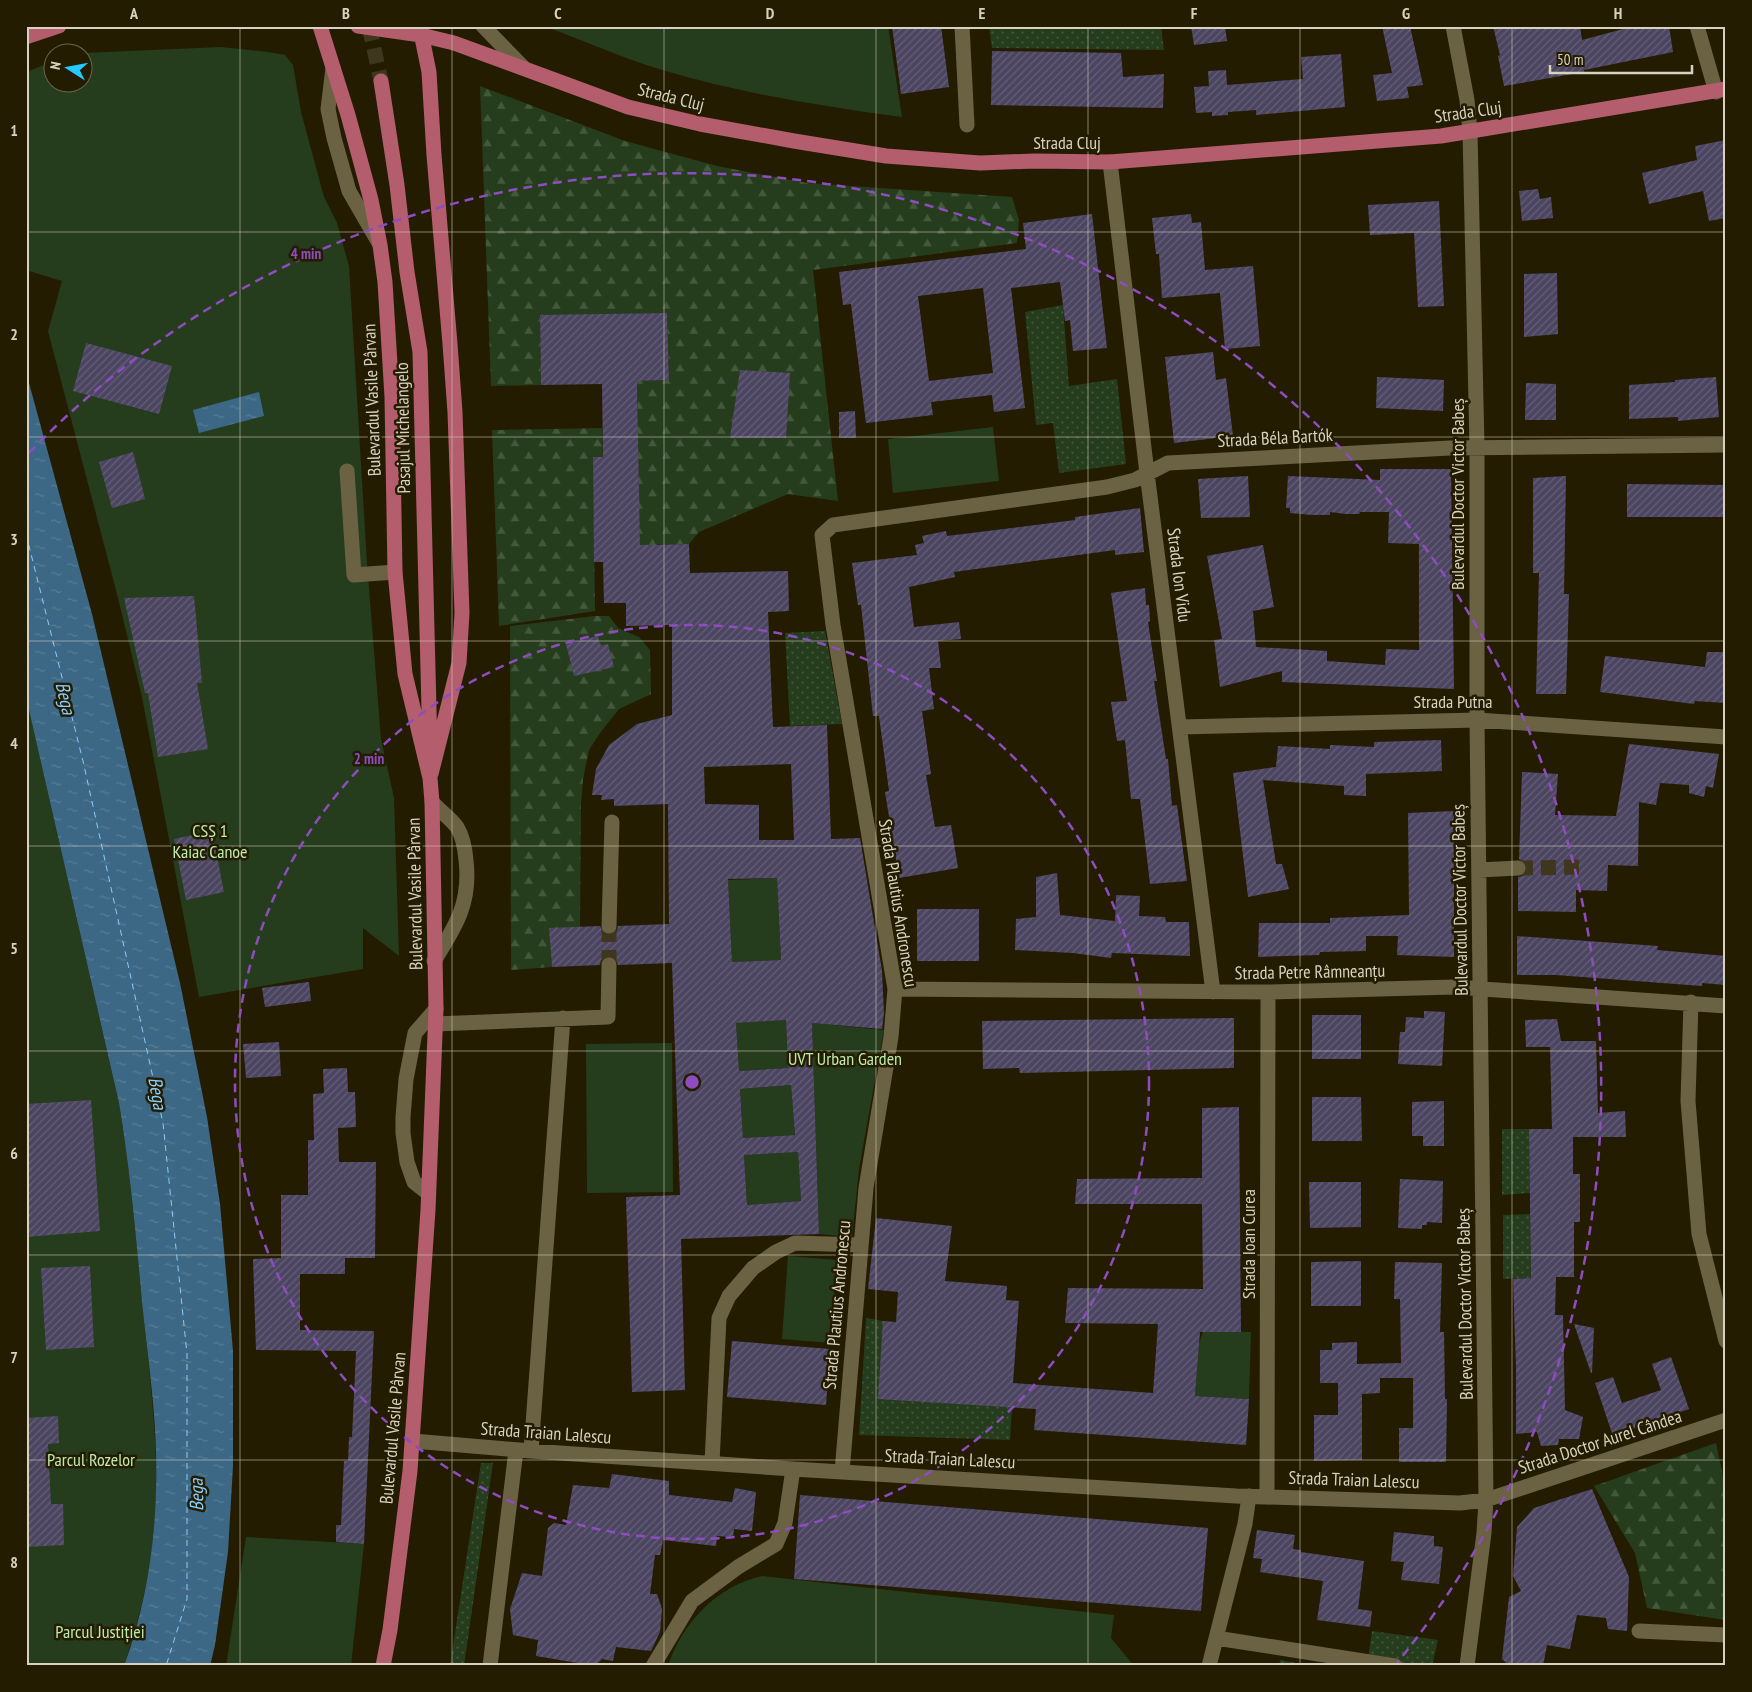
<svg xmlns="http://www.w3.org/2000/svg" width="1752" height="1692" viewBox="0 0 1752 1692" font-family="'PT Sans Narrow',sans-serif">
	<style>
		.grass { fill: url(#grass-dots) }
		.forest { fill: url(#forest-firs) }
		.green { fill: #253d1d }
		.water { fill: url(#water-ripples) }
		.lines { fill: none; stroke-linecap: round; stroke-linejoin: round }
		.ferry { stroke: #87cdfd; stroke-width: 1; stroke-dasharray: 6 5; stroke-linecap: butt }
		.building { fill: url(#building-hatch); fill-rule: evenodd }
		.minor-tunnel { stroke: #3f371d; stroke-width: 15; stroke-dasharray: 15 8; stroke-linecap: butt }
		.major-tunnel { stroke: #3f371d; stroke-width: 15; stroke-dasharray: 15 8; stroke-linecap: butt }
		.minor { stroke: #6a6242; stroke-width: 15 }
		.major { stroke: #b35d6d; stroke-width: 15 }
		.grid { fill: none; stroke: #d7d2c0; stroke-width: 1; stroke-opacity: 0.55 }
		.ring { fill: none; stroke: #8d4dbf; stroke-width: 2.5; stroke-dasharray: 9 6 }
		.labels { text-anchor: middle; stroke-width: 5; stroke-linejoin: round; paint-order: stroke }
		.street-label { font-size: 18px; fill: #d7d2c0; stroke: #241c00 }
		.park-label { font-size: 18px; fill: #bcebac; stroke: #241c00 }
		.water-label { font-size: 19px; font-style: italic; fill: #87cdfd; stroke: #241c00 }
		.centre { fill: #8d4dbf; stroke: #241c00; stroke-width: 2.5 }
		.ring-label { font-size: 15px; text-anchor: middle; font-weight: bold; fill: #8d4dbf; stroke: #241c00; stroke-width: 5; stroke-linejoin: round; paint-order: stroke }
		.neatline { fill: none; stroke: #d7d2c0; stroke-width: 2 }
		.grid-label { font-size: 16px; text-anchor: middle; font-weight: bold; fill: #d7d2c0 }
	</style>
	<defs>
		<pattern id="grass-dots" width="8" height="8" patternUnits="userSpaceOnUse" patternTransform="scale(1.25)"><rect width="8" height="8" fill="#253d1d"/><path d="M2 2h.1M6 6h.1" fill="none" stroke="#44583c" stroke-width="1.8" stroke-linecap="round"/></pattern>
		<pattern id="forest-firs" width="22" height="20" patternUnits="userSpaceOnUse" patternTransform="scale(1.25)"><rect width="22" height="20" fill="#253d1d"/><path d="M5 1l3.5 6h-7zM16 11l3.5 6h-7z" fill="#44583c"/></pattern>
		<pattern id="water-ripples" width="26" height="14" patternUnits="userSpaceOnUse" patternTransform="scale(1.25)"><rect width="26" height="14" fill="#3c6886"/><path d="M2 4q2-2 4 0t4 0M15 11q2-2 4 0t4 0" fill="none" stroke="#577d95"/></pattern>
		<pattern id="building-hatch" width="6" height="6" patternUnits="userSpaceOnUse" patternTransform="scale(1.25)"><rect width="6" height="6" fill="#4c4562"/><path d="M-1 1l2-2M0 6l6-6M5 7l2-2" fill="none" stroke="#655f77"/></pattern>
	</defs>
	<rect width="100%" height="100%" fill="#241c00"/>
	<!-- grass -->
	<path class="grass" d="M989,26H1161L1164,50L992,48Z
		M1063,305L1069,386L1117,379L1126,464L1059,473L1053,423L1036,425L1025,312Z
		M825,631L842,724L790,726L785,633Z
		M1502,1129H1529L1530,1193L1502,1195Z
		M1530,1214L1531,1278L1503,1279V1215Z
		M866,1318L883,1321L1012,1407L1010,1440L859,1435Z
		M481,1463H493L464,1666H450Z
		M1372,1631L1438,1640L1432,1666H1367Z
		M1280,1660L1315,1666H1279Z"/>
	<!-- forest -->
	<path class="forest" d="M480,86L625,141L717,166L807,183L1012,197L1019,220L1017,243L813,270L838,501L788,494L699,532L689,544H657V567H640L637,381L669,380L667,313L540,316L541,385L491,386Z
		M602,428L603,457L593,458L595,611L499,626L492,430Z
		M595,616H609L618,628L639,637L650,650L651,694L619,709L600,733L589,750L583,779L581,805L580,927L550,929L552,967L511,970L510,626Z
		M1716,1443L1726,1491V1620L1647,1608L1635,1553L1594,1486Z"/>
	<!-- green -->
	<path class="green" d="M550,26H888L902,117C820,106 738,93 659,69C623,58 587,42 552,29Z
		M221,47L268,52L285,55L293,65L301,112L324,197L337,223L349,266L367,563L381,739L394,798L399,956L363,928V969L199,997L142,697L117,594L48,331L62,281L29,271L26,265V72L52,62V82H82L83,53Z
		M993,427L999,481L893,493L888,439Z
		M26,697L119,1103C130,1169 136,1236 142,1302C150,1381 162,1461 153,1540C149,1584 137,1625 124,1666H26Z
		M777,878L781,960L732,962L728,880Z
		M786,1020L788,1068L739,1071L736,1023Z
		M812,1023L884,1030L859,1169L852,1237L819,1234Z
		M672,1043L673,1192L587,1193L586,1044Z
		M791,1085L795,1135L743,1138L740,1089Z
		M798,1152L801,1201L747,1205L744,1155Z
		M788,1256L837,1260L830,1343L782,1339Z
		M1203,1332H1251L1249,1399L1195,1396L1199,1344Z
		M246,1537L364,1544L351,1666H226Z
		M762,1576L1114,1615L1111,1638L1134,1666H668C682,1623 717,1586 762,1576Z"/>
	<!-- water -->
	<path class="water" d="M26,372L92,614L180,983L207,1117L220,1204L233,1351V1466L228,1552L215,1645L210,1666H124C149,1597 158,1526 156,1453C155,1403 147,1352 142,1302C136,1236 130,1169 119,1103L26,697Z
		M259,392L264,416L199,433L193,410Z"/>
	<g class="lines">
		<!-- ferry -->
		<path class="ferry" d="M26,534L83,761L163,1123L187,1354V1599L166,1666"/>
	</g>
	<!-- building -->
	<path class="building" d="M892,26H941L949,87L901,94Z
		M1191,26H1225L1227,41L1194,45Z
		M1382,26H1410L1423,85L1407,87L1409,98L1377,101L1373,75L1392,73Z
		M1493,26H1580L1582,40L1627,28L1641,26H1669L1673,52L1584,70V72L1504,86L1498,56L1500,55Z
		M992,51L1121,53L1123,77L1164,74L1163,108L991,105Z
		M1341,54L1345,107L1256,115V110L1228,112V115L1212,116V112L1196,113L1194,87L1209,86L1208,71L1226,70L1227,85L1303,79L1301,57Z
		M1726,140V218L1709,221L1703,191L1649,204L1642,173L1697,160L1695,146Z
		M1538,189L1540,199L1551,197L1553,218L1522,221L1519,191Z
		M1439,201L1444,306L1418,307L1414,233L1370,235L1368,205Z
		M1092,214L1107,348L1073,351L1070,320L1065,321L1060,282L1011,288L1025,408L994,412L992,395L931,402L933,415L866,423L851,304L843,305L839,272L1026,249L1023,223ZM983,288L993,373L929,381L918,296Z
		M1191,214L1192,223L1201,222L1205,270L1253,266L1260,346L1225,349L1220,293L1162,298L1159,254H1156L1152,218Z
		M1557,273L1558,334L1524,337V274Z
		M667,313L669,380L637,381L640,545L689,544L690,573L788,571L789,611L768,612L773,727L827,725L831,839L860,838L882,971L884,1013L882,1029L812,1023L819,1234L681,1239L685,1390L632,1392L626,1197L680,1195L672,963L618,965L614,957L609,956L601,960L600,965L552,967L549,928L600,926L604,934L609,935L617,931L618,926L669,924L668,804L614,806V799L601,800L602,795H592L596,769L609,745L637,724L672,715V625L626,626V603H604L603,562H594L593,457H603L602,384L541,385L540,315ZM791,764L794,840H759V805L705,804L704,767ZM777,878L781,960L732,962L728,879ZM786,1020L788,1068L739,1071L736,1023ZM791,1085L795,1135L743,1138L740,1089ZM798,1152L801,1201L747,1205L744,1155Z
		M86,343L172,366L159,414L73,391Z
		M1213,352L1216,380L1226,378L1233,436L1174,443L1165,357Z
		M740,370L790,373L786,438H730Z
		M1377,377L1444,380L1443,411L1376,408Z
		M1716,377L1719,417L1678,421V417L1629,419V385L1675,382V380Z
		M1526,383L1556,384V420H1525Z
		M855,411L856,438H839V412Z
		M133,452L145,499L112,508L99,462Z
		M1380,469H1451L1454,689L1282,682V671L1220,687L1214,640L1222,639L1207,556L1263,545L1274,607L1253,611L1256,647L1327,651V661L1385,665L1386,649L1419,650V544L1388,543L1389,512H1360L1359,514H1346L1330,512V515H1312L1290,513V508H1286L1288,476L1380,480Z
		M1248,476L1250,517L1201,518L1198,479Z
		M1566,476L1564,594H1569L1566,694H1536L1539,573H1533V478Z
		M1627,484L1726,485V517H1627Z
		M1140,508L1144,552L1115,555V550L954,572L955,577L909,587L914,627L959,622L961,639L938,641L941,668H929L934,709L922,711L931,774L926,775L935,827L951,825L958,868L899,878L885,792L889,791L879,716H873L861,605H858L852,563L917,555L915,545L924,543L922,536L946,531L947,536L1075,520V517Z
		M1145,588L1146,605H1149L1150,621L1148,622L1157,681H1154L1166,759H1168L1172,806L1177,805L1187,881L1150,884L1140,799H1131L1125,740L1117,741L1111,702L1127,701L1111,593Z
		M194,596L202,683H197L208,749L158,757L148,693H145L124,598Z
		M598,636L600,646L608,644L614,667L574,676L566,644Z
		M1707,652H1726V703L1695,701L1694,704L1600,692L1605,656L1705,667Z
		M1441,740L1442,771L1366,774V796L1344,795V786L1263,780L1276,864H1282L1289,889L1248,897L1233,773L1276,767L1278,746L1330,749V745L1374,747V742Z
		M1629,744L1719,754L1713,788L1706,786L1704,797L1689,793V785L1660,783L1656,805L1639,802L1638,866L1608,865L1607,891L1576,890V912L1518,911V877L1523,876L1527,868L1526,863L1519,859L1522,772L1558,774L1555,815L1616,816Z
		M1454,811V957L1397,955L1398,936H1366V951L1320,952L1319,955L1258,957L1259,923H1330V918L1409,915L1408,813Z
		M212,831L224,892L186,900L174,839Z
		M1057,873L1060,915L1115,921L1116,895L1140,896L1139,916L1165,917L1166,922H1189L1190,956L1112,953L1111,958L1073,953L1015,950L1016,919L1036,917V877Z
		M917,909H979V961H917Z
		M1517,936L1658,946L1657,950L1726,956V985L1702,983V986L1556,975H1517Z
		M309,982L311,1001L265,1007L262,988Z
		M1424,1011L1445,1012L1442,1066L1398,1064L1400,1032H1405L1406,1017L1424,1018Z
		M1312,1015H1361V1059H1312Z
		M1234,1018V1068L1020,1073L1019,1068L983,1069L982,1021Z
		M1557,1019L1561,1041H1596L1598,1113L1625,1111L1626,1137H1573V1174H1580V1222H1574V1277H1556L1555,1315H1563L1565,1410L1583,1417L1579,1439H1559L1558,1445L1541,1446L1537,1432L1516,1434V1367L1513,1279L1531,1278L1529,1129H1552L1550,1047H1526L1525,1020Z
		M279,1042L281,1076L246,1078L243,1044Z
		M347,1068L348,1092H355L356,1127L338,1128L339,1162H376L375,1258H345V1274H300V1330L374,1331L364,1544L336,1542V1525H341L344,1461H348L349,1437H352L356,1351L256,1350L253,1259L281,1258V1195H308V1140H314L313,1094L324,1093L323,1069Z
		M1312,1097H1361L1362,1141H1312Z
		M91,1100L100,1231L26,1237V1104Z
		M1444,1101V1146H1423V1136H1412V1102Z
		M1239,1107L1241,1332H1200L1195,1396L1249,1399L1246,1445L1034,1430L1036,1409L878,1399L883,1321L896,1322L898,1292L868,1289L876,1218L952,1226L945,1281L1007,1286L1006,1300L1019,1301L1013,1383L1153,1393L1158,1324L1065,1323L1068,1288L1203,1289L1202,1204H1075L1077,1179L1202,1178V1108Z
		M1400,1179L1443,1181L1442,1223L1427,1222V1225H1422V1229L1398,1228Z
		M1309,1182H1361V1227L1310,1228Z
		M1361,1261V1306H1311V1262Z
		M1395,1262L1442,1263L1440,1332H1444L1445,1399H1447L1446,1462H1399V1428H1413V1378H1380V1393L1362,1394V1460L1314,1461V1415H1338V1383H1320V1350H1332V1343L1357,1342V1364L1401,1363L1400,1299H1394Z
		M90,1266L94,1347L46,1350L41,1268Z
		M1574,1324L1594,1328L1592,1373H1591Z
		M732,1341L830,1349L826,1405L727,1397Z
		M1671,1357L1689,1409L1613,1436L1595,1383L1613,1377L1622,1403L1661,1390L1652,1364Z
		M58,1416L59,1443L48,1444L51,1504H63L64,1545L26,1547V1418Z
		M612,1474L669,1481V1495L732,1502L735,1488L756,1492L752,1531L734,1529L733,1537L717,1536L716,1546L663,1540L660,1555H655L650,1594H657L662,1609L660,1632L651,1651L616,1647L613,1661L602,1659L595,1666L536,1656L538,1640L513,1635L510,1609L522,1573L542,1576L548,1528L554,1523L566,1525L573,1485L609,1488Z
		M1592,1489L1629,1577L1627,1631L1608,1629L1606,1618L1577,1615L1570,1649L1547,1645L1543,1666H1510L1502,1659L1509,1597L1521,1591L1513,1576L1517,1527L1534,1508Z
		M800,1495L1208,1528L1201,1611L794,1579Z
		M1257,1530L1295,1535L1293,1549L1301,1550V1552L1364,1561L1358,1609L1372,1611L1370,1627L1317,1620L1323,1581L1260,1572L1262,1559L1253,1558Z
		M1394,1532L1434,1536V1546L1443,1547L1439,1584L1401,1580L1404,1562L1391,1561Z"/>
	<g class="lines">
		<!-- minor-tunnel -->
		<path class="minor-tunnel" d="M1518,868L1585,867
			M609,965V926"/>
		<!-- major-tunnel -->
		<path class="major-tunnel" d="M369,26L381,81"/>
		<!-- minor -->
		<path class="minor" d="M483,26L523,67
			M962,26L967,125
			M1453,26L1467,100L1470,132L1477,447V720L1486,1500L1484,1533L1467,1666
			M1697,26L1716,92
			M333,68L328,109L334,138L349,191L379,243
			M1110,162L1147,473L1213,992
			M347,471L354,575L395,572
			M1180,727L1477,720L1726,737
			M432,802C439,810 450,818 457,827C463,837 465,848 466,860C471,903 456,926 434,961
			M1479,870L1518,868
			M609,926L612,822
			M895,989L1268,992L1454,987L1726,1006
			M1691,1002L1688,1101L1699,1234L1726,1341
			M435,1024L608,1017L609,965
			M428,1193L414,1182L407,1162L403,1133V1117L406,1079L415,1033L436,1009
			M413,1441L531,1451L793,1469L1236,1496L1460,1503L1486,1500L1726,1420
			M531,1451L563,1018
			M712,1463L719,1318L729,1296L753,1268L776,1252L795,1243L861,1245
			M842,1472L866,1188L891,1037L895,989L833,625L822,535L833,525L1107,487L1135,480L1168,463L1450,448L1726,445
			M1267,1496L1268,992
			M1639,1631L1726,1635
			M1216,1638L1395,1666
			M490,1666L516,1450
			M653,1666L692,1601L738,1567L776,1544L785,1523L793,1469
			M1209,1666L1245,1524L1249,1496"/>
		<!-- major -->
		<path class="major" d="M320,26L348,115L371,200L380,245L385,282L392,397L395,572L405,674L430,778L432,802L436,1009L428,1210L410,1471L390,1630L383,1666
			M358,26L421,35L454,43L628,107L700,124L794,141L886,156L980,163L1034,161L1110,162L1441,136L1726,89
			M420,28L429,72L434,155L450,344L455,412L462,613L459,663L431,774
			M26,37L59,26
			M381,81L397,185L407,272L420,352L430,749"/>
	</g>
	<!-- grid -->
	<path class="grid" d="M240,26V1666M452,26V1666M664,26V1666M876,26V1666M1088,26V1666M1300,26V1666M1512,26V1666M26,232H1726M26,437H1726M26,641H1726M26,846H1726M26,1051H1726M26,1255H1726M26,1460H1726"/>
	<!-- distance rings -->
	<g class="ring">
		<circle cx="692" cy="1082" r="457"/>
		<path d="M29 453A914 914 0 0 1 1397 1663"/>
	</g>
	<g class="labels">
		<!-- street labels -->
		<g class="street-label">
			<text transform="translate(671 97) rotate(14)" y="6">Strada Cluj</text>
			<text transform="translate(1468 112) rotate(-8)" y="6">Strada Cluj</text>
			<text x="1067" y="149">Strada Cluj</text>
			<text transform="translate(372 400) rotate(-92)" y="6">Bulevardul Vasile Pârvan</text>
			<text transform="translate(403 428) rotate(-91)" y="6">Pasajul Michelangelo</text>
			<text transform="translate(1275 438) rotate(-3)" y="6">Strada Béla Bartók</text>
			<text transform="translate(1458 494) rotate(-90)" y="6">Bulevardul Doctor Victor Babeș</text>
			<text transform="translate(1179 575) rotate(83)" y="6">Strada Ion Vidu</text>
			<text x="1453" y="708">Strada Putna</text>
			<text transform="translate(415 894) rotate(-91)" y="6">Bulevardul Vasile Pârvan</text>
			<text transform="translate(1460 900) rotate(-91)" y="6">Bulevardul Doctor Victor Babeș</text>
			<text transform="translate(898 903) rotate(81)" y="6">Strada Plautius Andronescu</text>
			<text transform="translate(1310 972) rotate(-1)" y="6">Strada Petre Râmneanțu</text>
			<text transform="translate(1249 1244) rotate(-90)" y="6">Strada Ioan Curea</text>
			<text transform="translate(1465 1304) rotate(-91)" y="6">Bulevardul Doctor Victor Babeș</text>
			<text transform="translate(837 1305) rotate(-85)" y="6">Strada Plautius Andronescu</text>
			<text transform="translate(393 1428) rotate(-85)" y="6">Bulevardul Vasile Pârvan</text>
			<text transform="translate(546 1433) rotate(4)" y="6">Strada Traian Lalescu</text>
			<text transform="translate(1600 1442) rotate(-18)" y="6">Strada Doctor Aurel Cândea</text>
			<text transform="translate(950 1459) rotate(3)" y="6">Strada Traian Lalescu</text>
			<text transform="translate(1354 1480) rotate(2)" y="6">Strada Traian Lalescu</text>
		</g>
		<!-- park labels -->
		<g class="park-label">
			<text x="210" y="837">CSȘ 1<tspan x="210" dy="21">Kaiac Canoe</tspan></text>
			<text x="845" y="1065">UVT Urban Garden</text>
			<text x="91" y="1466">Parcul Rozelor</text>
			<text x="100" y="1638">Parcul Justiției</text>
		</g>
		<!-- water labels -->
		<g class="water-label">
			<text transform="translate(66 698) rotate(77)" y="7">Bega</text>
			<text transform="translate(158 1093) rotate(80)" y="7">Bega</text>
			<text transform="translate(196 1495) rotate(-91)" y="7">Bega</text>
		</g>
	</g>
	<circle cx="692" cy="1082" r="8" class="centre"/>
	<g class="ring-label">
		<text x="306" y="259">4 min</text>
		<text x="369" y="764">2 min</text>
	</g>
	<!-- border -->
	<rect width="1752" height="1692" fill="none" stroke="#241c00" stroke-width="55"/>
	<!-- north arrow -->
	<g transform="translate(68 68) rotate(281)"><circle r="24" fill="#241c00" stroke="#6c654d"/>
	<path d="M0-4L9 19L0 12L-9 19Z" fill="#25c9fe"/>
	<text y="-8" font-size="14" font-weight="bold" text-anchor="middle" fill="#d7d2c0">N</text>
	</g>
	<!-- scale -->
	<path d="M1550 65v8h142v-8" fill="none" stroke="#d7d2c0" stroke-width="2.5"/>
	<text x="1557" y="65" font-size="15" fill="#d7d2c0" stroke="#241c00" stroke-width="4" paint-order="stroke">50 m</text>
	<rect x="28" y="28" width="1696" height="1636" class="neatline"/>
	<g class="grid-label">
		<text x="134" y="19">A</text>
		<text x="346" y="19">B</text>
		<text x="558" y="19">C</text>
		<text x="770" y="19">D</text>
		<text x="982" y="19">E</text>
		<text x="1194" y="19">F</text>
		<text x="1406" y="19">G</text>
		<text x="1618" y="19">H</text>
		<text x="14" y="136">1</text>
		<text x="14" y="340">2</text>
		<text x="14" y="545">3</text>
		<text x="14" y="749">4</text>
		<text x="14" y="954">5</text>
		<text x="14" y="1159">6</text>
		<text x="14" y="1363">7</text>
		<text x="14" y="1568">8</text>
	</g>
</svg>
